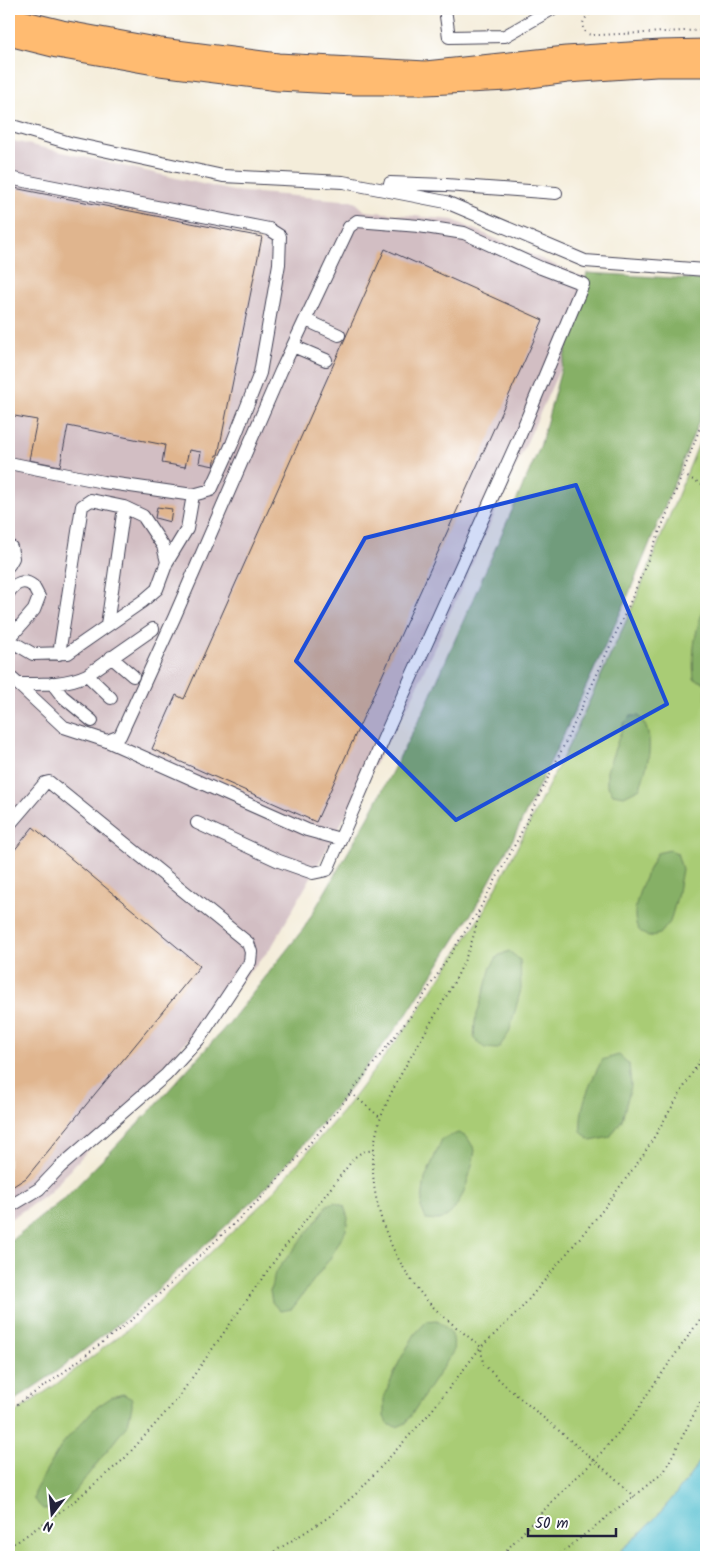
<svg xmlns="http://www.w3.org/2000/svg" width="715" height="1566" viewBox="0 0 715 1566" font-family="Kalam,sans-serif">
	<style>
		.industrial { fill: #d2bec3 }
		.green { fill: #a9cc75; stroke: #667758 }
		.forest { fill: #86b066; stroke: #546950 }
		.water { fill: #55c0d0; stroke: #3c7186 }
		.building { fill: #e0b58e }
		.lines { fill: none; stroke-linecap: round; stroke-linejoin: round }
		.minor-casing { stroke: #424053; stroke-width: 14 }
		.highway-casing { stroke: #424053; stroke-width: 21 }
		.path { stroke: #424053; stroke-width: 2; stroke-dasharray: 1 4; stroke-linecap: butt }
		.minor { stroke: #fff; stroke-width: 12 }
		.highway { stroke: #ffbb71; stroke-width: 19 }
		.marked { fill: #1d4ed8; fill-opacity: 0.2; stroke: #1d4ed8; stroke-width: 4; stroke-linejoin: round }
	</style>
	<rect width="100%" height="100%" fill="#fff"/>
	<filter id="ink" filterUnits="userSpaceOnUse"><feTurbulence type="fractalNoise" baseFrequency=".02" numOctaves="2"/><feDisplacementMap in="SourceGraphic" scale="10" xChannelSelector="R" yChannelSelector="G"/><feConvolveMatrix kernelMatrix="1 2 1 2 8 2 1 2 1" color-interpolation-filters="sRGB"/></filter>
	<filter id="wash" filterUnits="userSpaceOnUse"><feTurbulence type="fractalNoise" baseFrequency=".0096" numOctaves="4" result="noise"/><feDisplacementMap in="SourceGraphic" scale="20" xChannelSelector="R" yChannelSelector="G"/><feGaussianBlur stdDeviation="1.12" result="paint"/><feColorMatrix in="noise" values="0 0 0 0 0 0 0 0 0 0 0 0 0 0 0 0 0 1.4 0 .05"/><feComposite in="paint" operator="in"/></filter>
	<g filter="url(#wash)">
		<rect width="100%" height="100%" fill="#f4edda"/>
		<!-- industrial -->
		<path class="industrial" d="M9,140L233,191L354,201L365,211L453,220L598,284L411,700L271,948L48,1194L9,1220Z"/>
		<!-- green -->
		<path class="green" d="M706,426V1452C681,1491 650,1528 613,1557H9V1417L58,1383L137,1322L265,1201L343,1111L413,1019L484,911L521,840L572,739L633,606Z"/>
		<!-- forest -->
		<path class="forest" d="M587,273L706,280V396L699,421L665,506L625,603L564,734L514,837L475,908L407,1014L336,1106L298,1151L258,1196L131,1314L53,1374L9,1404V1242L66,1197L150,1111L230,1022L304,928L369,816L424,710L540,447Z
			M706,600V683L694,679C691,648 696,629 706,600Z
			M631,716H639C642,721 646,725 647,730C653,749 646,770 640,788L624,796L613,794L607,785V771L624,723Z
			M670,850L677,853L682,869L677,897L670,922L660,934L648,937C646,935 641,933 639,930C626,912 648,870 657,853Z
			M509,951L520,960L521,989L509,1033L498,1049L485,1048L474,1039L475,1021L491,967L498,956Z
			M619,1055L629,1064L631,1086L622,1120L610,1137L591,1141L581,1132C579,1105 590,1084 602,1060Z
			M458,1133L467,1137L475,1150C472,1169 461,1217 438,1220C434,1220 430,1219 426,1219L421,1207L425,1179L442,1139Z
			M334,1202L344,1206L348,1218L346,1230L331,1257L292,1309L280,1311L272,1302L270,1291L275,1273L300,1241L319,1218L327,1205Z
			M436,1320C451,1331 455,1333 453,1352L406,1423L397,1427L389,1425L384,1417V1397L400,1360L415,1334L427,1321Z
			M123,1394L132,1399V1406L128,1424L65,1504L55,1508L43,1509L34,1500L35,1490L63,1443L94,1409L112,1397Z"/>
		<!-- water -->
		<path class="water" d="M706,1452V1557H613C650,1528 681,1491 706,1452Z"/>
		<g id="blocks">
			<!-- building -->
			<path class="building" d="M9,187L262,237L218,455H216L214,466L199,463L201,452L189,450L185,467L162,463L165,445L68,426L60,466L29,460L37,420L9,415Z
				M385,249L543,320L316,822L152,749L176,695L184,699Z
				M157,507L172,509L170,522L155,518Z
				M33,827L200,966L26,1178L9,1189V857Z"/>
		</g>
	</g>
	<g filter="url(#ink)">
		<use href="#blocks" fill-opacity="0" stroke="#424053" stroke-width="1"/>
		<g class="lines">
			<!-- minor casing -->
			<g class="minor-casing">
				<path id="minor" d="M445,9L449,37L505,36L552,9
					M9,125L70,143L223,176L343,182L446,202L585,261L706,270
					M9,178L269,229L280,236L279,264L260,373L232,444L211,490L193,495L103,482L9,463
					M390,183L446,185L556,193
					M306,320L339,335
					M293,346L326,360
					M9,546L11,547L13,558L9,565
					M167,562L187,529L193,495
					M9,592C14,584 24,578 33,586C35,589 37,594 39,597L34,610L9,639
					M107,625L124,507
					M9,640L33,654L68,653L143,601L157,589L167,562L163,546L143,516L124,507L91,500L82,506L59,654
					M111,657L133,676
					M87,675L111,698
					M9,676L18,684C40,684 66,685 87,675L153,629
					M52,683L62,696L92,721
					M18,684L64,727L107,741L120,736L174,618L281,371L349,227L357,221L419,226L464,233L541,268L583,284L518,440L387,731L327,870L313,873L279,861L197,823
					M107,741L307,830L340,839
					M9,825L45,783L49,782L248,943L251,952L250,962L199,1039L166,1075L60,1167L39,1189L9,1207"/>
			</g>
			<!-- highway casing -->
			<g class="highway-casing">
				<path id="highway" d="M9,17L62,30L161,48L278,63L426,71L566,56L661,50L706,49
					M9,36L57,48L160,66L278,81L355,85H427L508,81L567,73L656,67H706"/>
			</g>
			<!-- path -->
			<path class="path" d="M619,9C610,9 598,10 590,14C583,18 579,29 588,34C591,35 596,35 600,35L706,30
				M683,475L706,486
				M479,912C472,956 449,992 427,1029C410,1059 391,1088 380,1120C360,1182 385,1249 424,1297C440,1316 462,1331 481,1347L483,1364L507,1387L615,1478L634,1497
				M351,1093L381,1118
				M9,1410L56,1378L134,1318L261,1198L301,1154L339,1108L410,1017L479,910L518,839L568,737L629,605L669,509L706,412
				M9,1545L17,1542L71,1504L124,1459L175,1402L280,1253L355,1157L362,1152L374,1150
				M266,1557L329,1517L357,1493L429,1414L481,1347L519,1311L602,1211L644,1154L706,1050
				M500,1557L559,1494L594,1461L638,1410L646,1396L706,1311
				M556,1557L664,1472L706,1391"/>
			<!-- minor -->
			<use href="#minor" class="minor"/>
			<!-- highway -->
			<use href="#highway" class="highway"/>
		</g>
	</g>
	<!-- marked area -->
	<path class="marked" d="M576,485L667,704L456,820L296,661L365,538Z"/>
	<!-- margin -->
	<rect width="715" height="1566" fill="none" stroke="#fff" stroke-width="30"/>
	<!-- north arrow -->
	<g transform="translate(52 1514) rotate(196)" stroke="#ffffff" stroke-width="4" paint-order="stroke">
	<path d="M0-4L9 19L0 12L-9 19Z" fill="#22223b"/>
	<text y="-8" font-size="14" font-weight="bold" text-anchor="middle" fill="#22223b">N</text>
	</g>
	<!-- scale -->
	<path d="M528 1528v8h88v-8" fill="none" stroke="#22223b" stroke-width="2.5"/>
	<text x="535" y="1528" font-size="15" fill="#22223b" stroke="#ffffff" stroke-width="4" paint-order="stroke">50 m</text>
</svg>
